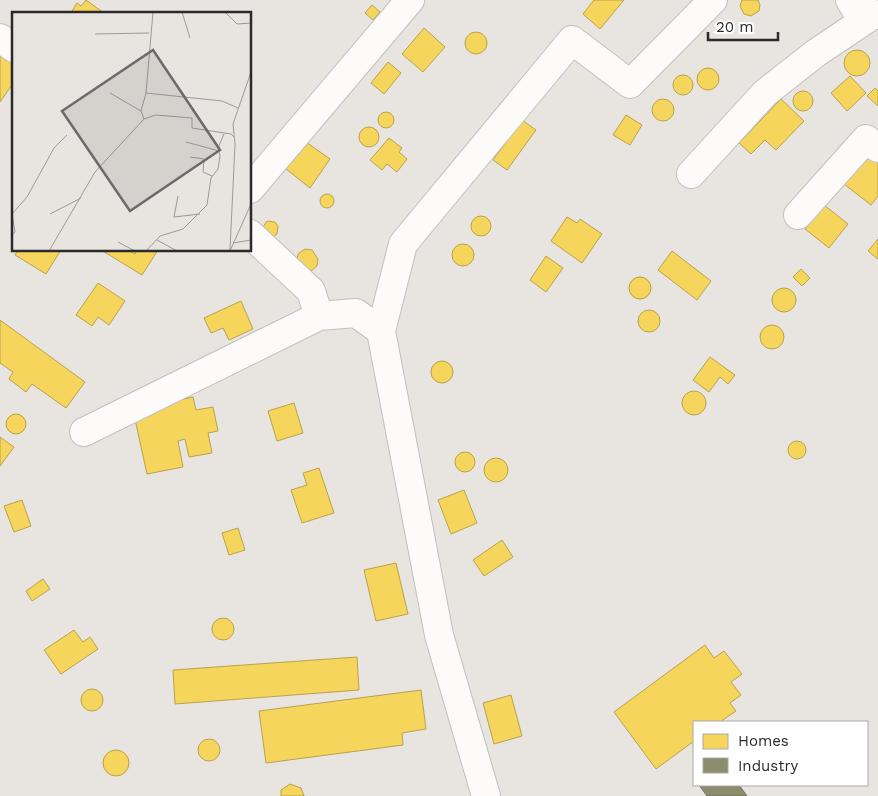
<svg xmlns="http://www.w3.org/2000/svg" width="878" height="796" viewBox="0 0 878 796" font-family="'Work Sans',sans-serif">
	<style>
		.homes { fill: #f6d55c; stroke: #b9a24d }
		.industry { fill: #8c8c6e; stroke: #6f6f5a }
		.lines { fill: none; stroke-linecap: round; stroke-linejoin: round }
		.minor-casing { stroke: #c1c0c1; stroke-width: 30 }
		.minor { stroke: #fcfbfa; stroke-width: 28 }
		.inset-road { fill: none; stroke: #9c9a97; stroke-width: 1 }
		.view { fill: #6c6b6a; fill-opacity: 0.15; stroke: #6c6b6a; stroke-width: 2.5 }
		.inset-edge { fill: none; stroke: #2a2a2a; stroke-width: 2.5 }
	</style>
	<rect width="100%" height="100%" fill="#e8e4e0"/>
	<!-- homes -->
	<path class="homes" d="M86,0L104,13L103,14H70L77,3L81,6Z
		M594,0H624L600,29L583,14Z
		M742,0H758L760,5L759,11L751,16L744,14L740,6Z
		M372,5L380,12L373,20L365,13Z
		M424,28L445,47L423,72L402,54Z
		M465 43a11 11 0 1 1 22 0a11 11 0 1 1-22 0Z
		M844 63a13 13 0 1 1 26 0a13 13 0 1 1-26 0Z
		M0,52L14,61V82L0,102Z
		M388,62L401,73L384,94L371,83Z
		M697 79a11 11 0 1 1 22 0a11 11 0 1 1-22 0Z
		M673 85a10 10 0 1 1 20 0a10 10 0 1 1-20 0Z
		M850,76L866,93L847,111L831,93Z
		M875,88L878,91V106L867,96Z
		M793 101a10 10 0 1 1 20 0a10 10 0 1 1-20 0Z
		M652 110a11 11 0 1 1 22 0a11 11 0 1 1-22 0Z
		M781,99L804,121L776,150L765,140L751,154L739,143Z
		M378 120a8 8 0 1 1 16 0a8 8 0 1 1-16 0Z
		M626,115L642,125L630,145L613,135Z
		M522,120L536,130L507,170L493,160Z
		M359 137a10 10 0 1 1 20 0a10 10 0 1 1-20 0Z
		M389,138L402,148L399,152L407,159L397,172L387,164L382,170L370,160Z
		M306,142L330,159L310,188L286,169Z
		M870,149L878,155V196L871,205L844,184Z
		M320 201a7 7 0 1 1 14 0a7 7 0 1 1-14 0Z
		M824,205L848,224L829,248L805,229Z
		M471 226a10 10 0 1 1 20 0a10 10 0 1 1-20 0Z
		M567,217L577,223L580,219L602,234L582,263L551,241Z
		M267,221L275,222L278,226L277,234L273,237L263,227Z
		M878,239V259L868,251Z
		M452 255a11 11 0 1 1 22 0a11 11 0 1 1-22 0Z
		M305,249L312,250L318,259L317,266L311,271H308L296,260L299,253Z
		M18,250H61L46,274L15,255Z
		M101,250H128L135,254L137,250H158L142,275Z
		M672,251L711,281L697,300L658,270Z
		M546,256L563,268L546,292L530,280Z
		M801,269L810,278L802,286L793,277Z
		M629 288a11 11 0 1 1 22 0a11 11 0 1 1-22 0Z
		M98,283L125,301L109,325L98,317L92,326L76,315Z
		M772 300a12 12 0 1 1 24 0a12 12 0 1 1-24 0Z
		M241,301L253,329L229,340L223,328L211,333L204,318Z
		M638 321a11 11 0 1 1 22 0a11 11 0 1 1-22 0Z
		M0,320L85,382L66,408L32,384L26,392L9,379L13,372L0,363Z
		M760 337a12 12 0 1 1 24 0a12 12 0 1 1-24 0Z
		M710,357L735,375L728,384L720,377L709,392L693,380Z
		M431 372a11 11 0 1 1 22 0a11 11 0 1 1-22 0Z
		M682 403a12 12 0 1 1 24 0a12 12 0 1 1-24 0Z
		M193,397L196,410L213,407L218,431L208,433L212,453L189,457L185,439L178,441L183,467L147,474L133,410Z
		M294,403L303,433L277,441L268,411Z
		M6 424a10 10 0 1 1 20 0a10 10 0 1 1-20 0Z
		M0,437L14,447L0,466Z
		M788 450a9 9 0 1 1 18 0a9 9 0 1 1-18 0Z
		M455 462a10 10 0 1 1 20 0a10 10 0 1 1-20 0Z
		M484 470a12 12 0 1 1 24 0a12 12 0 1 1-24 0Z
		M319,468L334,513L302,523L291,490L307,485L303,473Z
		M464,490L477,523L451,534L438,500Z
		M22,500L31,526L14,532L4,506Z
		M238,528L245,550L229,555L222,533Z
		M502,540L513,557L484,576L473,560Z
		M396,563L408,614L376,621L364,570Z
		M43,579L50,589L32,601L26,591Z
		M212 629a11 11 0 1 1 22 0a11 11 0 1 1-22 0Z
		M74,630L83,642L90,637L98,649L61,674L44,650Z
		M705,645L714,658L724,651L742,674L731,682L741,695L730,703L736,711L720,722H694V741L656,769L614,712Z
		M357,657L359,690L175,704L173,670Z
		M81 700a11 11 0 1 1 22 0a11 11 0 1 1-22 0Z
		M421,690L426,729L402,733L403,745L266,763L259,711Z
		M511,695L522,736L494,744L483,703Z
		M198 750a11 11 0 1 1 22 0a11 11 0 1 1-22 0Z
		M103 763a13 13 0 1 1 26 0a13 13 0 1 1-26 0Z
		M290,784L301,788L304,796H281V790Z"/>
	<!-- industry -->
	<path class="industry" d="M699,785H739L747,796H707Z"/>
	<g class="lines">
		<!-- minor casing -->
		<g class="minor-casing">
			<path id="minor" d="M850,0L856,10L878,15
				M0,38L14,48
				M691,174L765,93L816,53L874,14
				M250,189L410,0
				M798,215L866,139L878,148
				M250,234L311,291L319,316
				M84,432L319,316L356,313L381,331
				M486,796L439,635L381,331L403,244L572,40L630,84L713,0"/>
		</g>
		<!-- minor -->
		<use href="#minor" class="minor"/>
	</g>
	<!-- overview -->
	<g transform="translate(12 12)">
		<rect width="239" height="239" fill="#e8e4e0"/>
		<path class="inset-road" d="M170,0L178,26M213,0L225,12L239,11M83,22L137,21M98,81L129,99L132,107M134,81L210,89L226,96M129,99L134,81L141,0M174,130L207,139M178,145L192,147L191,160L200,164M166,184L162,205L188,202M38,202L69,186M0,223L3,220L0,202L15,185L42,136L55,123M145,228L165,239M106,230L123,239M221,231L239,228M218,238L223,132L221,112L239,60M37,239L83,160L132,107L144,103L180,106V116L219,122L222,125M134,239L148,224L171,217L195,193L199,166L206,157L208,144L206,136L212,122M218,239L239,192"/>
		<path class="view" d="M141,38L208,138L118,199L50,99Z"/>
		<rect width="239" height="239" class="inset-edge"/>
	</g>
	<!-- legend -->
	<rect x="693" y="721" width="175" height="65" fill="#ffffff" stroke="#aaaaaa"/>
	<rect x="703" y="734" width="25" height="15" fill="#f6d55c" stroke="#aaaaaa"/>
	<text x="738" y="746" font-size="15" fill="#2a2a2a">Homes</text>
	<rect x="703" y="758" width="25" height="15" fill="#8c8c6e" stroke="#aaaaaa"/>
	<text x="738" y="771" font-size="15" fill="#2a2a2a">Industry</text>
	<!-- scale -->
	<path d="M708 32v8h70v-8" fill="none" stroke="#2a2a2a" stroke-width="2.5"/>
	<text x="716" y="32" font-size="15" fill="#2a2a2a" stroke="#ffffff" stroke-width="4" paint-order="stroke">20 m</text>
</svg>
